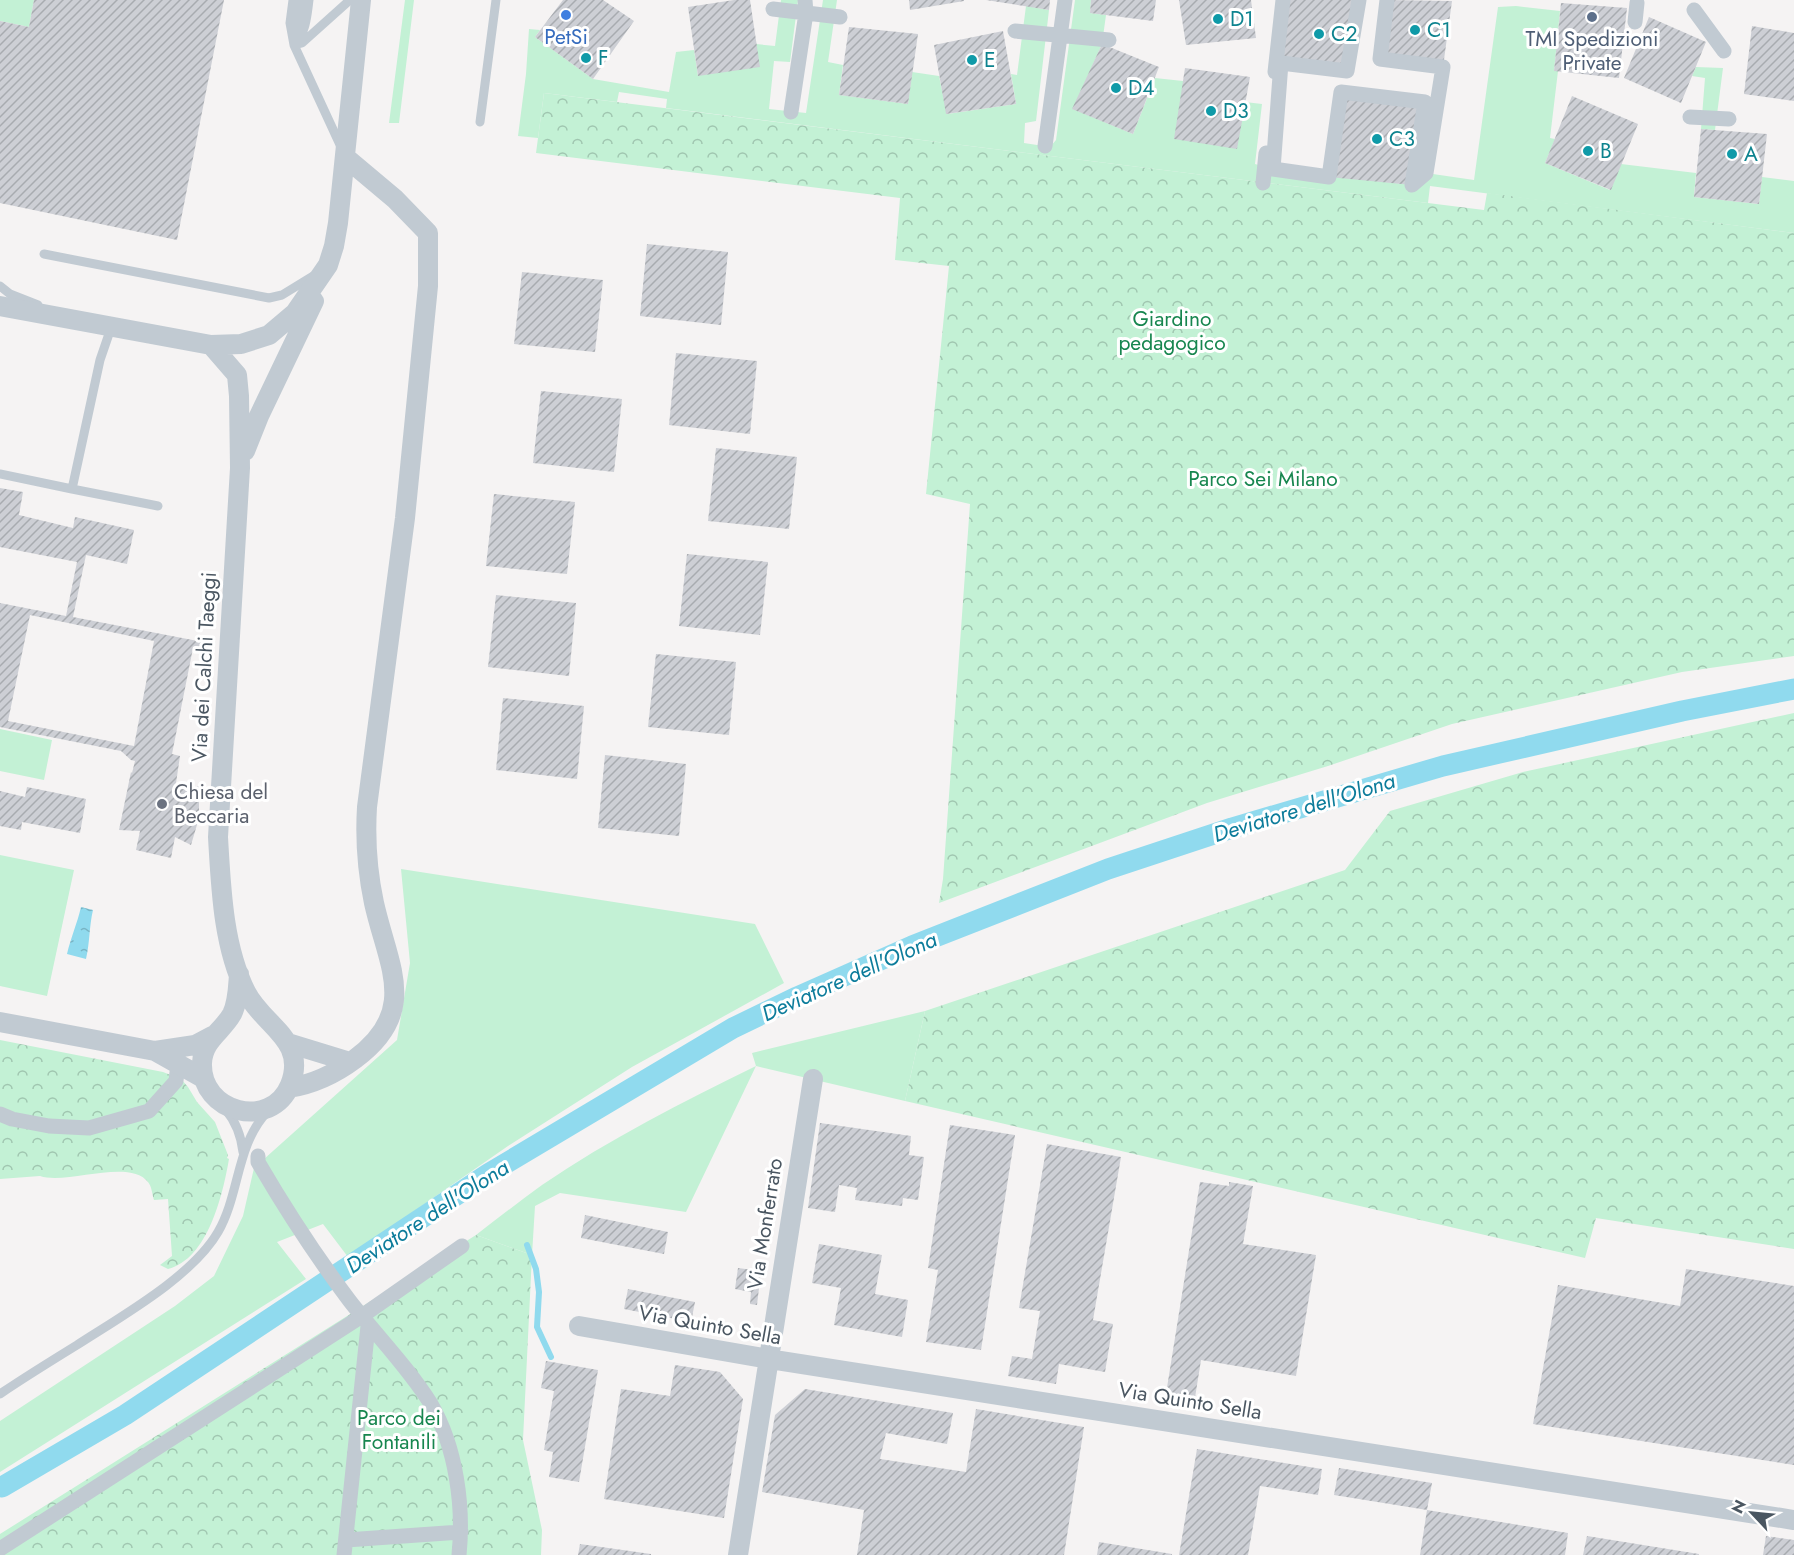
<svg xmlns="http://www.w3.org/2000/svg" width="1794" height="1555" viewBox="0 0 1794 1555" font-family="Jost,sans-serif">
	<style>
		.green { fill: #c3f1d5 }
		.forest { fill: url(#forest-crowns) }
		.water { fill: url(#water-ripples) }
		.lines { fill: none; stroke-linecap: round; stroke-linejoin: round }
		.stream { stroke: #90daee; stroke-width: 6 }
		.canal { stroke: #90daee; stroke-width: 21 }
		.building { fill: url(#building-hatch); fill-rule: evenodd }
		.service { stroke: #c1cad2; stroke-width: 9 }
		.pedestrian { stroke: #c1cad2; stroke-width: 15 }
		.minor { stroke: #c1cad2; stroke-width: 20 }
		.shop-dot { fill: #3f7fe0; stroke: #fff; stroke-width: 2 }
		.service-dot { fill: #5c6f8a; stroke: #fff; stroke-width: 2 }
		.culture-dot { fill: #0f9aa8; stroke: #fff; stroke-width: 2 }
		.worship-dot { fill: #6b7280; stroke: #fff; stroke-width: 2 }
		.labels { text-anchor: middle; stroke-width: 6; stroke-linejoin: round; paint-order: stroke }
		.culture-label { font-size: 21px; fill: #0d838f; stroke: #fff; text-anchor: start }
		.shop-label { font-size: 21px; fill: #366cbe; stroke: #fff }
		.service-label { font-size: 21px; fill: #4e5e75; stroke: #fff }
		.park-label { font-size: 21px; fill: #17864f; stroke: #fff }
		.street-label { font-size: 21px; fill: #4a5661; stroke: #fff }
		.worship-label { font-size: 21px; fill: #5b616d; stroke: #fff; text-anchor: start }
		.water-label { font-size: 22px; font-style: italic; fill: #0c7c9b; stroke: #fff }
	</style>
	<defs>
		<pattern id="forest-crowns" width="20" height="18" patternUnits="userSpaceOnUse" patternTransform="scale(1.5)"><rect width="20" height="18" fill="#c3f1d5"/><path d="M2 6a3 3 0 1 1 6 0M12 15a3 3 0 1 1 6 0" fill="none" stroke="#a0c6b0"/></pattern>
		<pattern id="water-ripples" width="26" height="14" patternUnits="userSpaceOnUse" patternTransform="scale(1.5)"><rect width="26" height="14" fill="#90daee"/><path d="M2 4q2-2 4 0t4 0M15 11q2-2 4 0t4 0" fill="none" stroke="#78b4c4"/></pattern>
		<pattern id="building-hatch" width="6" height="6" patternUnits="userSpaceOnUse" patternTransform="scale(1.5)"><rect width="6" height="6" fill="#cdcfd5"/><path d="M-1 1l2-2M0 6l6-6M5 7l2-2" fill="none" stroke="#a8abb0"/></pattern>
	</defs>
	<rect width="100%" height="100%" fill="#f5f3f3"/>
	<!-- green -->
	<path class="green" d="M0,0H34L29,27L0,21Z
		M405,0H414L399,123H389Z
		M781,0H798L790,62L774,61L769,109L806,113L823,0H837L828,62L843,65L839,95L908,104L912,72L939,76L947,114L1016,104L1011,74L1017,75L1026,6L1049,10L1036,121L1025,123L1024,143L1050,147L1056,140L1075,0H1091L1090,13L1106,15L1102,44L1073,109L1133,134L1155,78L1183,81L1245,102L1262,104L1255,164L1273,169L1412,185L1426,173L1474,180L1498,7L1516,6L1560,11L1554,71H1558L1550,138L1555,139L1545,163L1610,190L1621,164L1696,173L1694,197L1759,204L1762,177L1794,181V233L1430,186L1428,203L666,108L667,99L619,92L617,102L544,93L538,138L518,136L526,74L529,29L540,30L535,37L593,79L669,92L676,52L694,50L698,76L756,44L775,46Z
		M1696,67L1723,68L1715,130L1701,129L1705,78L1692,76Z
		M0,729L52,740L44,780L0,771Z
		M0,855L74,870L47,996L0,986Z
		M401,869L755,924L784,983L632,1067L508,1146L348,1257L323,1224L277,1242L306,1279L0,1472V1421L175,1306L214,1276L243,1216L254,1168L397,1040L410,963Z
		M925,1011L905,1101L756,1066L686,1212L560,1193L535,1206L532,1255L476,1235C498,1218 520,1201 542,1185C609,1139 683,1102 756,1066L752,1053Z"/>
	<!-- forest -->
	<path class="forest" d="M544,93L1484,210L1487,193L1794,233V656L1682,672L1452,724L1328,766L1207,803L939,903L943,879L970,504L926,494L949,266L895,260L900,198L536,153Z
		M1794,713V1249L1596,1218L1585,1258L905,1101L925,1011L1345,870L1390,811L1523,772Z
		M0,1040L163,1072L181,1079L188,1087L197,1102L215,1122L228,1155L227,1158L229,1159C223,1194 208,1259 168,1269L160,1265L172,1256L168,1199L154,1200C152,1194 152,1187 148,1182C129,1158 67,1185 40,1176L0,1179Z
		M476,1235L532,1255L523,1440L542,1530L541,1555H0V1534Z"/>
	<!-- water -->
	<path class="water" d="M81,907L93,910C89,927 90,942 86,959L67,954C71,937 77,924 81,907Z"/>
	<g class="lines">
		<!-- stream -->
		<path class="stream" d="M527,1245L536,1269L539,1292L537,1327L551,1357"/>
		<!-- canal -->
		<path class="canal" d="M2,1487L125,1415L488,1174L733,1028L797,997L912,946L1108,869L1232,828L1443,766L1682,711L1794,689"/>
	</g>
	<!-- building -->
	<path class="building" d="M34,0H224L177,240L0,203V21L29,27Z
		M563,0H603L634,21L593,79L535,37Z
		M734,0H750L760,67L698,76L688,7Z
		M909,0H964V1L910,10Z
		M986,0H1050L1049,10Z
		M1091,0H1156L1153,21L1090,13Z
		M1179,0H1251L1256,38L1186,45Z
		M1289,0H1359L1347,71L1281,63Z
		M1387,0L1452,1L1443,67L1380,59Z
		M1561,3L1627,8L1619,78L1554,71Z
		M1649,17L1706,42L1681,103L1624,78Z
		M1752,26L1794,33V101L1744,94Z
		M849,27L918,34L908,104L839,95Z
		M1003,31L1016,104L946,114L934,45Z
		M1102,44L1159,67L1133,134L1072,109Z
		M1185,68L1250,77L1237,149L1174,139Z
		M1341,92L1425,102L1412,185L1329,177Z
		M1572,96L1638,124L1611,190L1545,163Z
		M1701,129L1767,134L1759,204L1694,197Z
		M647,244L728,252L721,325L640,316Z
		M522,272L603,280L595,352L514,344Z
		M676,353L757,361L750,434L669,425Z
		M541,391L622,399L614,472L533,463Z
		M716,448L797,457L789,529L708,521Z
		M0,488L23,492L19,515L73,528L75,517L134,530L127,564L86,555L73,617L203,642L201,650L193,648L172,754L180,756L175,790L199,786V818L191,845L175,837L171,858L136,850L140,831L119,830L131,772L132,773L135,761L131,760L121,751L0,727V603L66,616L77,562L0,547ZM30,615L154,641L134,746L8,721Z
		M494,494L575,502L567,574L486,566Z
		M687,554L768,562L760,635L679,626Z
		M496,595L576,603L569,676L488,667Z
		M656,654L736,662L729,735L648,727Z
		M503,698L584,706L577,779L496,770Z
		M605,755L686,764L679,836L598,828Z
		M27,787L86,799L80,833L22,822L21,830L0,826V791L25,797Z
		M820,1123L911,1136L909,1155L924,1157L918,1200L903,1198L902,1206L855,1200L857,1188L839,1185L835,1212L808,1208Z
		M950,1125L1015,1135L981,1350L926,1342L938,1270L928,1268Z
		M1047,1144L1121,1157L1093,1320L1113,1324L1105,1372L1059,1364L1056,1384L1008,1376L1012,1356L1032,1359L1040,1311L1019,1308Z
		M1200,1182L1229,1186V1182L1253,1186L1243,1244L1316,1255L1296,1376L1201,1360L1194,1404L1165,1400Z
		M585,1215L668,1232L664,1254L581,1238Z
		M819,1244L882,1255L875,1294L908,1300L902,1337L834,1325L841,1288L812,1283Z
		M738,1268L761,1271L757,1305L750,1304L751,1292L735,1289Z
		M1686,1269L1794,1286V1465L1533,1424L1558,1285L1680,1306Z
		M628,1289L695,1302L691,1322L624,1309Z
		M546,1361L598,1370L579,1482L549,1477L553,1452L544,1450L554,1391L541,1388Z
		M675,1365L720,1372L743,1399L724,1518L604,1499L621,1389L670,1396Z
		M805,1389L953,1413L947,1444L886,1433L880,1459L966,1472L976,1409L1084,1427L1064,1555H857L864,1510L762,1492L775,1415Z
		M1197,1449L1322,1469L1318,1495L1260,1486L1248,1555H1179Z
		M1339,1468L1432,1483L1427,1510L1334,1495Z
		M1427,1510L1568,1533L1565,1555H1420Z
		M1587,1536L1699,1554V1555H1583Z
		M1766,1536L1794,1540V1555H1763Z
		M1099,1542L1172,1554V1555H1097Z
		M580,1544L651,1554V1555H578Z"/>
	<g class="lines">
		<!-- service -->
		<path class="service" d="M293,0L290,23L294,45L342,149
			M295,37L301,0
			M295,44C306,33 307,15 309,0
			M294,45L302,43L350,0
			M480,122L496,0
			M44,254L269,298L282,295L313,276
			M0,286L10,294L38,305
			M0,474L72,489L100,360L111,328
			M72,489L158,506
			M226,1110C236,1122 241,1135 243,1152
			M0,1394C25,1377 51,1361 77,1345C120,1317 192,1277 218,1232C240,1194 236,1144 268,1111"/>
		<!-- pedestrian -->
		<path class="pedestrian" d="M1359,0L1347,71L1281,63L1273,169L1329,177L1341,92L1425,102L1412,185L1426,173L1443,67L1380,59L1387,0
			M773,9L840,17
			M1694,10L1724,51
			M1635,22L1637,3
			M1015,31L1109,40
			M1275,72L1283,0
			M791,112L806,13L805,0
			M1690,117L1729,119
			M1045,146L1065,0
			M1263,183L1266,153
			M0,1114L12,1119L49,1126L89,1128L149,1111L176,1081L177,1072
			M258,1156V1162C286,1210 316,1256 349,1300C376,1335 408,1367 431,1404C456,1447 464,1506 459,1555
			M346,1540L461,1532
			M0,1549L362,1316L462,1246
			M344,1555L368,1326"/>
		<!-- minor -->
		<path class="minor" d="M0,306L211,345L241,344L269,335L295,313L328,265L334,246L338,223L361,0
			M211,345L237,375L239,396L240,468L218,837C221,888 223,946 246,992C263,1026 308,1040 290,1085C271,1131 200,1113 202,1063C203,1040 222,1032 232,1014C238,1002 238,987 239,974
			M245,451L259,416L314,301
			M0,1022L155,1051L195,1045L212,1036
			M288,1043L350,1062
			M155,1051L203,1078
			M289,1088C314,1084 335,1074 355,1059C420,1011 388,966 374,903C367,870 365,840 367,807L405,518L428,286V233L395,199L345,157
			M579,1326L769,1359L1794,1520
			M738,1555L813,1079"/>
	</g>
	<!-- markers -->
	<circle class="shop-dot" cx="566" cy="15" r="6"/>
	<circle class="service-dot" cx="1592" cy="17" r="6"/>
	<g class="culture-dot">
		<circle cx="1218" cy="19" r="6"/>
		<circle cx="1415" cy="30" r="6"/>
		<circle cx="1319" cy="34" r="6"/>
		<circle cx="586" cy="58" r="6"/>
		<circle cx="972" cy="60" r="6"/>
		<circle cx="1116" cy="88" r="6"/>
		<circle cx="1211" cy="111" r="6"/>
		<circle cx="1377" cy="139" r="6"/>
		<circle cx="1588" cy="151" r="6"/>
		<circle cx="1732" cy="154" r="6"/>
	</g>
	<circle class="worship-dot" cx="162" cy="804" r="6"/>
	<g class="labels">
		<!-- culture labels -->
		<g class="culture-label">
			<text x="1230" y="26">D1</text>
			<text x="1427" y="37">C1</text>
			<text x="1331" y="41">C2</text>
			<text x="598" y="65">F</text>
			<text x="984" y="67">E</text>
			<text x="1128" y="95">D4</text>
			<text x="1223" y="118">D3</text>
			<text x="1389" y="146">C3</text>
			<text x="1600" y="158">B</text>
			<text x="1744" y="161">A</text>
		</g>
		<!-- shop labels -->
		<g class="shop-label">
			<text x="566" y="44">PetSi</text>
		</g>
		<!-- service labels -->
		<g class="service-label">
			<text x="1592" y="46">TMI Spedizioni<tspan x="1592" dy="24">Private</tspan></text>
		</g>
		<!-- park labels -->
		<g class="park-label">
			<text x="1172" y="326">Giardino<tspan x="1172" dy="24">pedagogico</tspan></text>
			<text x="1263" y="486">Parco Sei Milano</text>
			<text x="399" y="1425">Parco dei<tspan x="399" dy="24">Fontanili</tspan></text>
		</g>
		<!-- street labels -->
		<g class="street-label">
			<text transform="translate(204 667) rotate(-87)" y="7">Via dei Calchi Taeggi</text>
			<text transform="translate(765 1224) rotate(-81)" y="7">Via Monferrato</text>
			<text transform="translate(710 1325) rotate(10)" y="7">Via Quinto Sella</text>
			<text transform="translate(1190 1401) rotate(9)" y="7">Via Quinto Sella</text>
		</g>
		<!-- worship labels -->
		<g class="worship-label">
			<text x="174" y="799">Chiesa del<tspan x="174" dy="24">Beccaria</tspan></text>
		</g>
		<!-- water labels -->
		<g class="water-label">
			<text transform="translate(1304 807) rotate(-17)" y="8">Deviatore dell'Olona</text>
			<text transform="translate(849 976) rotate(-24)" y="8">Deviatore dell'Olona</text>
			<text transform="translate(427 1216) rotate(-33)" y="8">Deviatore dell'Olona</text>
		</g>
	</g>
	<!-- north arrow -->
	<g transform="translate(1752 1513) rotate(296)" stroke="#ffffff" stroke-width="4.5" paint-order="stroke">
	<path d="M0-4.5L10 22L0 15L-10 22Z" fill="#4a5661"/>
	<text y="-9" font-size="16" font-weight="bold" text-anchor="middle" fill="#4a5661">N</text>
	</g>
</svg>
